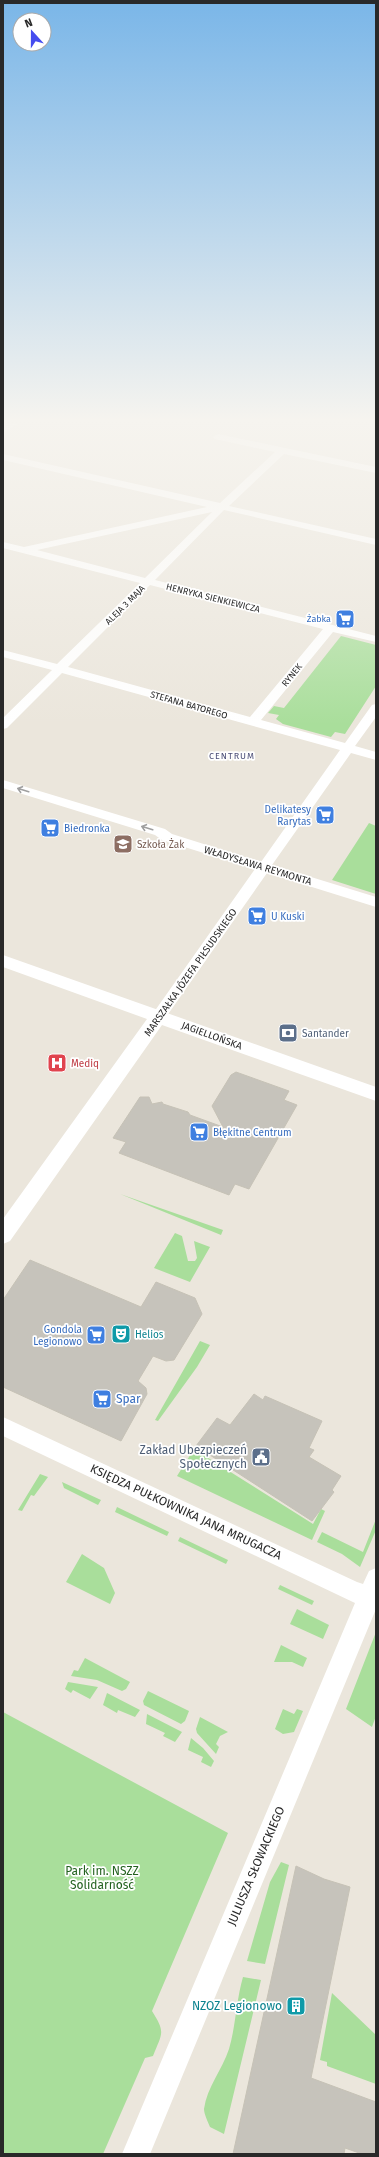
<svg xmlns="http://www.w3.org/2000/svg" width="379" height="2157" viewBox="0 0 379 2157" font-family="'Fira Sans',sans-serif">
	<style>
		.green { fill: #a9de9b }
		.building { fill: #c6c3bb; stroke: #c6c2b6 }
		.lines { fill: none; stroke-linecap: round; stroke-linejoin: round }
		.minor { fill: #fff; fill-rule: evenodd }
		.tertiary { fill: #fff; fill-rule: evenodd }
		.oneway { stroke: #9f9f9f }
		.labels { text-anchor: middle; stroke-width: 3.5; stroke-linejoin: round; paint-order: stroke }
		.far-street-label { font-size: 9px; fill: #292929; stroke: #fff }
		.far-shop-label { font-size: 9px; fill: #366cbe; stroke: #fff; text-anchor: end }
		.far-neighbourhood-label { font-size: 9px; letter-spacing: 1px; fill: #4c4e77; stroke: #fff }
		.shop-label { font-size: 10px; fill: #366cbe; stroke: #fff; text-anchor: start }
		.education-label { font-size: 10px; fill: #785e54; stroke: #fff; text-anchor: start }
		.street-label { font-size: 10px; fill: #292929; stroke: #fff }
		.service-label { font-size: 10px; fill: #4e5e75; stroke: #fff; text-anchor: start }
		.health-label { font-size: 10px; fill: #be3a42; stroke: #fff; text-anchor: start }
		.culture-label { font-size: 10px; fill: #0d838f; stroke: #fff; text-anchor: start }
		.near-shop-label { font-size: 12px; fill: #366cbe; stroke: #fff; text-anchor: start }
		.near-service-label { font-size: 12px; fill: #4e5e75; stroke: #fff; text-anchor: end }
		.near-street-label { font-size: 12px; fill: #292929; stroke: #fff }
		.near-park-label { font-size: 12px; fill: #22611e; stroke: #fff }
		.near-culture-label { font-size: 12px; fill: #0d838f; stroke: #fff; text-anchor: end }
	</style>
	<rect width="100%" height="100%" fill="#ebe6dc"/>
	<!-- green -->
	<path class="green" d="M341,636L376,645V686L345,734L335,732L331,737L283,724L276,719L279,715L268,713L274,706L284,708Z
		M369,823L376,826V894L332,880Z
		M120,1194L223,1230L221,1235Z
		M175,1233L182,1236L188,1261H195L197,1258L194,1241L210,1247L190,1282L154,1268Z
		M200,1341L210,1345L197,1367L158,1421L155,1420Z
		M194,1449L313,1524L321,1509L325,1511L312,1540L177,1476Z
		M40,1474L48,1477L34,1496L31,1495L22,1511L18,1510Z
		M62,1482L101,1500L98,1505L64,1488Z
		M117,1507L169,1532L167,1536L115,1512Z
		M376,1519V1530L360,1567L342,1554L317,1542L322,1532L363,1552Z
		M180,1537L228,1560L226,1564L178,1541Z
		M82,1554L104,1568L115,1593L110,1604L66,1582Z
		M280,1585L314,1601L312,1605L278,1589Z
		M297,1609L329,1625L323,1639L290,1624Z
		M376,1632V1716L372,1727L346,1709Z
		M281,1645L307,1658L303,1667L292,1662H274Z
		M85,1658L130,1682L126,1689L122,1691L97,1680L71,1676L74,1670L78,1671Z
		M68,1682L98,1687L90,1699L73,1690L71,1693L65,1689Z
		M148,1691L189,1711L185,1721L181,1724L144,1705L143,1701Z
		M107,1693L140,1710L135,1717L118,1710L117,1713L103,1705Z
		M283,1709L294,1714L297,1709L303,1711L294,1732L283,1734L275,1729Z
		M3,1712L228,1833L152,2011C166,2033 162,2033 153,2056L145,2058L103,2154H3Z
		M147,1714L182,1732L175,1742L163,1736L165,1733L146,1724Z
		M200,1717L228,1732L220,1736L216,1744L219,1747L216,1754L197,1733L196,1729Z
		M191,1738L203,1748L214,1761L211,1767L201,1762L203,1757L188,1750Z
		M281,1862L289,1865L265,1964L247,1961L270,1882Z
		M243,1977L261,1980L224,2134L210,2127C208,2122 204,2114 204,2109C207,2087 222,2070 229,2049C236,2025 236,2001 243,1977Z
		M332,1993L376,2035V2084L327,2066V2062L320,2060Z"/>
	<!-- building -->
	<path class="building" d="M236,1072L289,1091L284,1100L297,1105L249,1189L235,1184L229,1195L119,1153L126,1142L113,1138L140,1097H149L152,1104L162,1102L163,1104L188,1112L190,1115L223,1127L212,1106L231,1075Z
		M30,1260L141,1307L156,1282L195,1298L202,1314L174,1360L166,1361L153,1356L138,1381L146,1388L147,1394L121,1441L3,1387V1300Z
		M254,1394L263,1400L265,1396L322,1421L309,1448L314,1450L309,1457L341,1476L332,1490L334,1492L312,1521L196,1446L217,1418L230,1425Z
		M296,1866L324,1879L350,1887L311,2078L376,2102V2154H362L345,2148L344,2154H233Z"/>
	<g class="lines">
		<!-- minor -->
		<path class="minor" d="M8,423H19L3,433V426Z
			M218,434L376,467V473L284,454L229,506L376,539V545L224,510L155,580L376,636V642L333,632L261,720L345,743L372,705L376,704V717L355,746L376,752V760L351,753L272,865L376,897V907L267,873L164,1020L159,1021L154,1020L151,1016L154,1012L255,869L162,840L155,835L3,788V780L165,829L172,834L261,862L340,750L62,673L7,728L3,729V718L52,670L3,657V650L57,664L140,583L3,548V542L24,547L207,507L3,460V454L220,503L275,452L215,439L213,437ZM212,512L145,578L37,550ZM150,585L323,629L250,717L68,667Z
			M3,1417L357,1582L363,1584L369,1571L376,1568V1609L150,2154H122L355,1603L3,1436Z"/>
		<!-- tertiary -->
		<path class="tertiary" d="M3,955L376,1087V1101L162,1025L10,1241L3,1244V1219L147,1019L3,967Z"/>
	</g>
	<!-- one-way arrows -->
	<defs><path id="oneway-shaft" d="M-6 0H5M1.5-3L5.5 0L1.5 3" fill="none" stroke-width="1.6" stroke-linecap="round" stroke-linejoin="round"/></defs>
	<g class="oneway">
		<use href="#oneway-shaft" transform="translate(23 790) rotate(-163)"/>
		<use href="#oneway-shaft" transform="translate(147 828) rotate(-163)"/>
	</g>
	<!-- sky -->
	<linearGradient id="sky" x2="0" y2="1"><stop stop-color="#7ab6e8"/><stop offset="0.58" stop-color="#f6f4ef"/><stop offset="1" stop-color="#f6f4ef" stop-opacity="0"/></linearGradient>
	<rect width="379" height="725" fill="url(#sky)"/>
	<!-- icons -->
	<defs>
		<g id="supermarket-square" transform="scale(1)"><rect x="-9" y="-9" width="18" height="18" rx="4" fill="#3f7fe0" stroke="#fff"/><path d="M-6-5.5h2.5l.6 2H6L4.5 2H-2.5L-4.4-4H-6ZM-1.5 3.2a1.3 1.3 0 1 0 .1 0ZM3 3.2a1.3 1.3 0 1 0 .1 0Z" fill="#fff"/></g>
		<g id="school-square" transform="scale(1)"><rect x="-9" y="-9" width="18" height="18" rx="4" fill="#8d6e63" stroke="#fff"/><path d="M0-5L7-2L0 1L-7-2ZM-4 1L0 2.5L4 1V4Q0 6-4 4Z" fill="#fff"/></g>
		<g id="bank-square" transform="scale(1)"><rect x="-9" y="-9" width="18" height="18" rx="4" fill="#5c6f8a" stroke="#fff"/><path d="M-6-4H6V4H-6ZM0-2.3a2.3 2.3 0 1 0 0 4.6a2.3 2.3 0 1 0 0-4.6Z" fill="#fff"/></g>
		<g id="hospital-square" transform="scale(1)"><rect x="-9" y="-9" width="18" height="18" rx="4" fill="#e0444e" stroke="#fff"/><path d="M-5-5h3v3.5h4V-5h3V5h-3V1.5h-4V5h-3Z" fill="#fff"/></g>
		<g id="theatre-square" transform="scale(1)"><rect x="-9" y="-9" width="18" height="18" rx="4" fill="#0f9aa8" stroke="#fff"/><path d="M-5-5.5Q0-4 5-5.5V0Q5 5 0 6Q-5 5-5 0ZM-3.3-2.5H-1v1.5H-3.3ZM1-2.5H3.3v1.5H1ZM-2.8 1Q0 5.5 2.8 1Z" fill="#fff"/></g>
		<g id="civic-square" transform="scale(1)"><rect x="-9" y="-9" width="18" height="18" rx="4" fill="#5c6f8a" stroke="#fff"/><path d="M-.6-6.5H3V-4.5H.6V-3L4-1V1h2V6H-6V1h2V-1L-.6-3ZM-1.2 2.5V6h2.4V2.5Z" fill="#fff"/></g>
		<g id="building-square" transform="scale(1)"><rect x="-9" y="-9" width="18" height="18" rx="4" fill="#0f9aa8" stroke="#fff"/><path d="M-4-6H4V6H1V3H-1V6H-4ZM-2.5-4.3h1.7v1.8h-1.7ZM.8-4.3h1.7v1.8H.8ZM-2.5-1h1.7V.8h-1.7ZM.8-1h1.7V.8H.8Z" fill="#fff"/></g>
	</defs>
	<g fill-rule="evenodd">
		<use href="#supermarket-square" x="345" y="619"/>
		<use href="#supermarket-square" x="325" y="815"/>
		<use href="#supermarket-square" x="50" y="828"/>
		<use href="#school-square" x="123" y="844"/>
		<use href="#supermarket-square" x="257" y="916"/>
		<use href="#bank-square" x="288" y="1033"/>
		<use href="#hospital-square" x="57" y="1063"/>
		<use href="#supermarket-square" x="199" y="1132"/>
		<use href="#theatre-square" x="121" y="1334"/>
		<use href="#supermarket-square" x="96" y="1335"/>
		<use href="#supermarket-square" x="102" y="1399"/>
		<use href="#civic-square" x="261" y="1457"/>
		<use href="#building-square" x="296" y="2006"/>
	</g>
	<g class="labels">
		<!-- far-street labels -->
		<g class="far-street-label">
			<text transform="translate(213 598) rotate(14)" y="3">HENRYKA SIENKIEWICZA</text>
			<text transform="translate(125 605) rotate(-45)" y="3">ALEJA 3 MAJA</text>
			<text transform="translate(292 675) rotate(-51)" y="3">RYNEK</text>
			<text transform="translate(189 705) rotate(16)" y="3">STEFANA BATOREGO</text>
		</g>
		<!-- far-shop labels -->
		<g class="far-shop-label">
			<text x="331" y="622">Żabka</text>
		</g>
		<!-- far-neighbourhood labels -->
		<g class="far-neighbourhood-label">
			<text x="232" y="759">CENTRUM</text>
		</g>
		<!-- shop labels -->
		<g class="shop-label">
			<text x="311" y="813" text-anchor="end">Delikatesy<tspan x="311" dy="12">Rarytas</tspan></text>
			<text x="64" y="832">Biedronka</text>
			<text x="271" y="920">U Kuski</text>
			<text x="213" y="1136">Błękitne Centrum</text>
			<text x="82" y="1333" text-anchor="end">Gondola<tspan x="82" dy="12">Legionowo</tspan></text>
		</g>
		<!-- education labels -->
		<g class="education-label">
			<text x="137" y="848">Szkoła Żak</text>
		</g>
		<!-- street labels -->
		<g class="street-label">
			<text transform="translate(258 865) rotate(17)" y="4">WŁADYSŁAWA REYMONTA</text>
			<text transform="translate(190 972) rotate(-55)" y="4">MARSZAŁKA JÓZEFA PIŁSUDSKIEGO</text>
			<text transform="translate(212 1035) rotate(20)" y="4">JAGIELLOŃSKA</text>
		</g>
		<!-- service labels -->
		<g class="service-label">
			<text x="302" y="1037">Santander</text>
		</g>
		<!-- health labels -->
		<g class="health-label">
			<text x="71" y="1067">Mediq</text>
		</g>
		<!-- culture labels -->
		<g class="culture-label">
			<text x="135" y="1338">Helios</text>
		</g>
		<!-- near-shop labels -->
		<g class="near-shop-label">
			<text x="116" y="1403">Spar</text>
		</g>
		<!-- near-service labels -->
		<g class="near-service-label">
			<text x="247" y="1454">Zakład Ubezpieczeń<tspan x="247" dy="14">Społecznych</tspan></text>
		</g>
		<!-- near-street labels -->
		<g class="near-street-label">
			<text transform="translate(186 1512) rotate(25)" y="4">KSIĘDZA PUŁKOWNIKA JANA MRUGACZA</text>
			<text transform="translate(256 1866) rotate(-67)" y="4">JULIUSZA SŁOWACKIEGO</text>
		</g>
		<!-- near-park labels -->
		<g class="near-park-label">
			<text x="102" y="1875">Park im. NSZZ<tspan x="102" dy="14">Solidarność</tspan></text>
		</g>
		<!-- near-culture labels -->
		<g class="near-culture-label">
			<text x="282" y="2010">NZOZ Legionowo</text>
		</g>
	</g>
	<!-- border -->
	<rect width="379" height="2157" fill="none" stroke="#292929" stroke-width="8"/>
	<!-- north arrow -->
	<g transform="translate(32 32) rotate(339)"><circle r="19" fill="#ffffff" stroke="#a9a9a9"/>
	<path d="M0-3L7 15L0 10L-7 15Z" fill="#454cef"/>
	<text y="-6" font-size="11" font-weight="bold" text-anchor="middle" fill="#292929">N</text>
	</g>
</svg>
